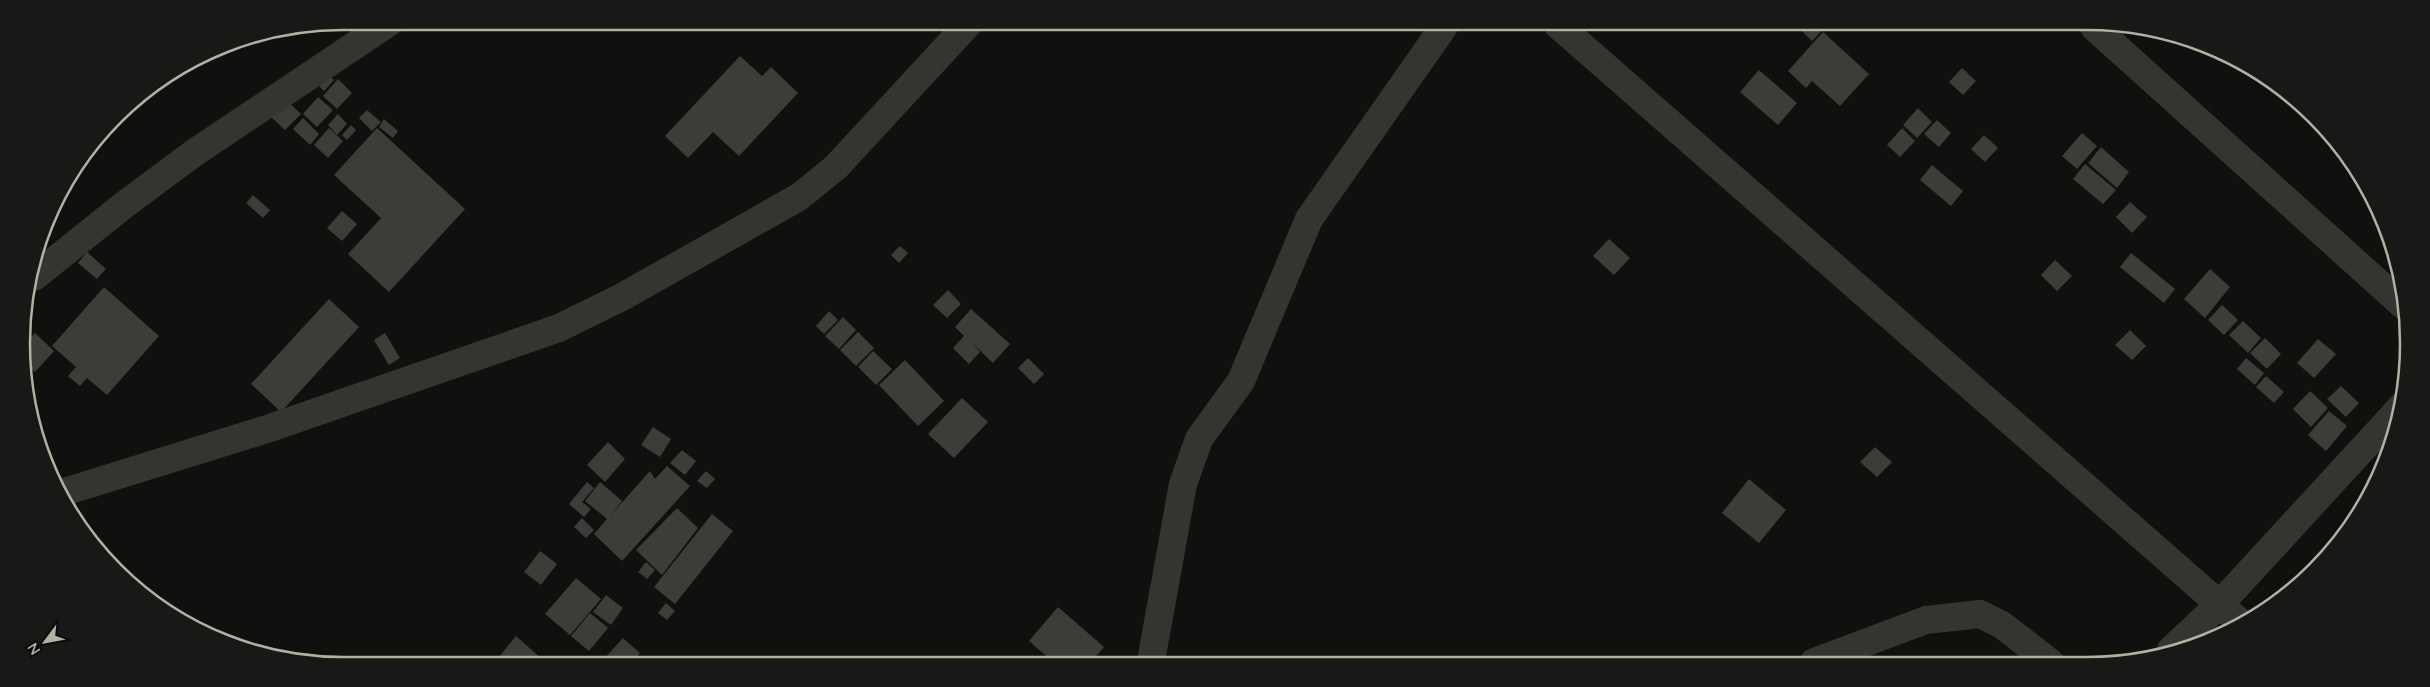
<svg xmlns="http://www.w3.org/2000/svg" width="2430" height="687" viewBox="0 0 2430 687" font-family="Lato,sans-serif">
	<style>
		.building { fill: #3c3d39 }
		.lines { fill: none; stroke-linecap: round; stroke-linejoin: round }
		.minor { stroke: #343530; stroke-width: 28 }
		.rim { fill: none; stroke: #b0b1a0; stroke-width: 2.5 }
	</style>
	<rect width="100%" height="100%" fill="#10100f"/>
	<!-- building -->
	<path class="building" d="M1797,26H1826L1812,41Z
		M1823,32L1869,74L1840,106L1812,81L1806,88L1788,71Z
		M740,56L762,76L771,67L798,93L739,156L713,132L688,158L665,136Z
		M1962,68L1976,81L1963,95L1949,82Z
		M1759,70L1797,103L1778,125L1740,92Z
		M324,72L334,80L324,91L315,82Z
		M338,79L352,93L337,109L323,96Z
		M318,97L333,110L317,127L303,114Z
		M286,100L301,114L285,130L271,117Z
		M1918,108L1932,122L1917,138L1903,125Z
		M367,110L381,122L372,131L359,118Z
		M338,114L347,124L337,135L328,125Z
		M303,118L319,134L310,145L293,129Z
		M384,119L398,131L393,138L379,127Z
		M1937,120L1951,133L1939,147L1924,134Z
		M351,125L356,130L347,140L342,135Z
		M329,128L343,141L328,158L314,145Z
		M377,128L465,209L389,292L348,254L381,218L334,175Z
		M1902,128L1915,141L1900,157L1887,145Z
		M2082,133L2097,146L2077,169L2062,156Z
		M1984,135L1998,148L1985,162L1971,149Z
		M2101,147L2129,172L2117,188L2088,163Z
		M2085,164L2116,190L2103,204L2073,179Z
		M1932,165L1963,191L1951,206L1920,180Z
		M253,195L270,210L263,218L246,203Z
		M2130,202L2147,217L2132,233L2116,217Z
		M342,211L357,224L342,241L327,228Z
		M1609,239L1630,258L1614,275L1593,256Z
		M900,246L908,253L899,263L891,255Z
		M87,252L106,269L97,279L78,263Z
		M2131,253L2175,289L2164,303L2120,267Z
		M2055,260L2072,276L2057,291L2041,275Z
		M2210,269L2230,287L2205,318L2184,299Z
		M104,287L159,336L107,395L87,378L80,386L68,376L76,367L52,346Z
		M948,290L961,304L947,318L933,305Z
		M329,299L359,327L281,412L251,384Z
		M2222,305L2238,320L2224,335L2208,320Z
		M971,309L1010,344L993,363L972,343L980,352L969,364L953,348L964,336L955,327Z
		M829,311L838,320L824,334L816,326Z
		M843,317L856,330L839,349L825,336Z
		M2243,321L2261,338L2248,353L2229,335Z
		M2130,330L2146,346L2132,360L2115,345Z
		M858,332L874,348L856,366L840,350Z
		M35,333L54,351L35,372L26,363L24,344Z
		M385,333L400,358L389,365L374,340Z
		M2265,338L2281,354L2267,369L2250,353Z
		M2318,339L2336,354L2314,378L2297,363Z
		M873,351L892,369L876,385L858,367Z
		M1028,358L1044,374L1034,384L1018,368Z
		M2246,358L2264,373L2255,385L2237,369Z
		M905,360L944,401L918,426L879,385Z
		M2266,376L2284,392L2274,403L2256,387Z
		M2341,386L2359,403L2346,417L2327,399Z
		M2310,391L2328,408L2311,427L2293,409Z
		M962,398L988,422L954,458L928,434Z
		M2329,411L2347,426L2326,451L2308,435Z
		M653,427L671,439L660,457L641,445Z
		M608,442L625,459L605,482L587,465Z
		M1875,447L1892,462L1877,477L1860,462Z
		M682,450L696,461L685,475L670,463Z
		M667,466L690,486L622,561L594,534L607,519L585,501L600,482L622,501L609,517L650,471L655,479Z
		M706,471L715,479L707,488L697,481Z
		M1749,479L1786,510L1759,543L1722,513Z
		M587,482L594,488L582,502L591,509L584,517L569,504Z
		M677,508L698,528L662,575L636,550Z
		M712,514L733,531L675,604L654,587Z
		M582,518L594,530L586,538L574,527Z
		M540,551L557,564L541,585L524,572Z
		M646,562L655,570L647,579L638,572Z
		M576,578L601,599L570,635L545,614Z
		M606,595L623,608L611,625L593,612Z
		M666,603L675,611L667,620L658,613Z
		M1058,607L1104,647L1092,661H1061L1059,659L1052,661L1029,641Z
		M590,613L608,628L589,651L571,636Z
		M516,636L543,660H485L487,658H498Z
		M623,638L640,653L634,660H603Z"/>
	<g class="lines">
		<!-- minor -->
		<path class="minor" d="M1558,25L2242,624
			M2094,27L2403,305
			M34,277L124,205L194,153L391,21
			M64,492L270,428L559,328L622,297L799,197L836,167L969,23
			M2171,650L2220,604L2403,405
			M1151,661L1183,484L1199,439L1241,381L1309,219L1445,25
			M1814,662L1926,620L1980,614L2002,625L2051,663"/>
	</g>
	<!-- crop -->
	<path d="M0 0H2430V687H0ZM343 30H2087A313 313 0 0 1 2400 343V344A313 313 0 0 1 2087 657H343A313 313 0 0 1 30 344V343A313 313 0 0 1 343 30Z" fill="#181816" fill-rule="evenodd"/>
	<path class="rim" d="M343 30H2087A313 313 0 0 1 2400 343V344A313 313 0 0 1 2087 657H343A313 313 0 0 1 30 344V343A313 313 0 0 1 343 30Z"/>
	<!-- north arrow -->
	<g transform="translate(45 642) rotate(238)" stroke="#0b0b0a" stroke-width="4" paint-order="stroke">
	<path d="M0-4L9 19L0 12L-9 19Z" fill="#b0b1a0"/>
	<text y="-8" font-size="14" font-weight="bold" text-anchor="middle" fill="#b0b1a0">N</text>
	</g>
</svg>
